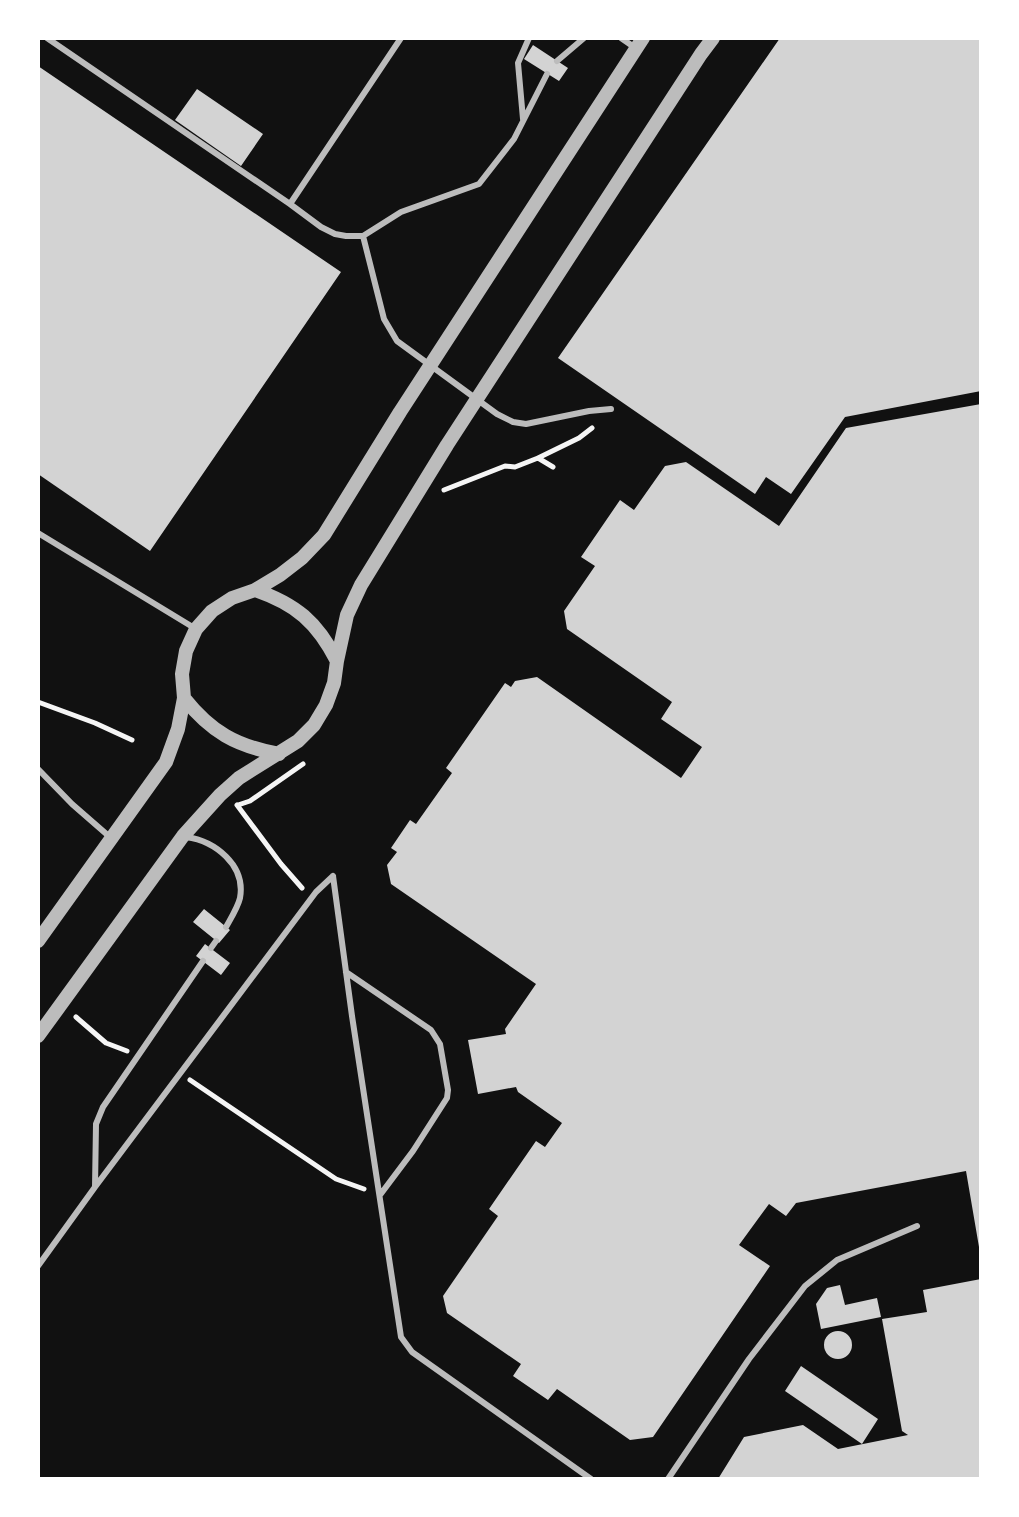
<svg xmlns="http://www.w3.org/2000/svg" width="1019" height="1517" viewBox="0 0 1019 1517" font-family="'PT Sans',sans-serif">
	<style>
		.building { fill: #d3d3d3 }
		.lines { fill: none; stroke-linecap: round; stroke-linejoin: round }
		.path { stroke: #f5f5f5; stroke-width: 5 }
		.service { stroke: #bcbcbc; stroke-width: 6 }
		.tertiary { stroke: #bcbcbc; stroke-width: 14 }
	</style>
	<rect width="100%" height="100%" fill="#111"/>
	<!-- building -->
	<path class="building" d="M780,38H981V391L845,417L791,494L766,477L755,494L558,358Z
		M533,45L568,68L559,81L524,59Z
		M38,66L341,272L150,551L38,474Z
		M197,89L263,134L241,166L175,120Z
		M981,404V1247H979L966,1171L796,1203L786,1216L769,1204L739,1245L770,1266L653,1437L630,1440L557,1389L548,1400L513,1376L521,1364L447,1313L443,1296L498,1216L489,1209L536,1141L545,1147L562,1123L518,1092L516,1087L478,1094L468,1040L506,1034L505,1029L536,984L391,884L387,865L397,852L391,848L410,820L416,824L452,773L446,768L505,683L511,687L515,681L537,677L681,778L702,747L661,719L672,702L567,629L564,611L595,566L581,557L620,500L634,510L665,466L686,462L779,526L846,428Z
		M204,909L230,930L219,943L193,922Z
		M205,944L230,963L221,975L196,956Z
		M981,1279V1479H718L744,1437L803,1425L838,1449L908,1435L902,1431L882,1319L927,1312L923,1290Z
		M840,1285L845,1305L877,1298L881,1317L821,1329L816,1304L827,1288Z
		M824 1345a14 14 0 1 1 28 0a14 14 0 1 1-28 0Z
		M801,1366L878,1419L862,1444L785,1391Z"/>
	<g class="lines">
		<!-- path -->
		<path class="path" d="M538,458L579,438L592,428
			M444,490L505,466L515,467L538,458L553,467
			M38,702L95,723L132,740
			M237,805L281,864L302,888
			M238,805L250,801L303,764
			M76,1017L106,1043L127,1051
			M190,1080L336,1179L364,1189"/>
		<!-- service -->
		<path class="service" d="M47,38L290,204L321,227L335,234L346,236H363L401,212L479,184L514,139L547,74
			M621,38L634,47
			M557,61L584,38
			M523,119L518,63L529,38
			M290,204L401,38
			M363,236L384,319L397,341L497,414L513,422L526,424L589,411L611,409
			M38,533L196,629
			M38,769L72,804L111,838
			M186,837C215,841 246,865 240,898C238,907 231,918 226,927
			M333,876L352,1016L401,1337L412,1352L591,1479
			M211,948L216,941
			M346,972L431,1030L440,1044L448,1090L447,1098L413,1151L380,1195
			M95,1187L316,892L333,876
			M38,1266L95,1187L96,1124L103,1107L203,961
			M668,1479L749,1359L805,1286L837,1260L917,1226"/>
		<!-- tertiary -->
		<path class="tertiary" d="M255,590C296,604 317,622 337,661
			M184,698C211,732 236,746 279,754
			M38,941L166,762L178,729L184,698L182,674L186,651L196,629L212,611L232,598L255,590L280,575L302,558L324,535L400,412L643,38
			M38,1036L183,836L220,795L239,778L298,741L314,725L326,705L334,683L337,661L347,615L361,585L447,445L701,54L713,38"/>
	</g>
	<!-- border -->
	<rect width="1019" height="1517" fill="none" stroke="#ffffff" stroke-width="80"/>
</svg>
